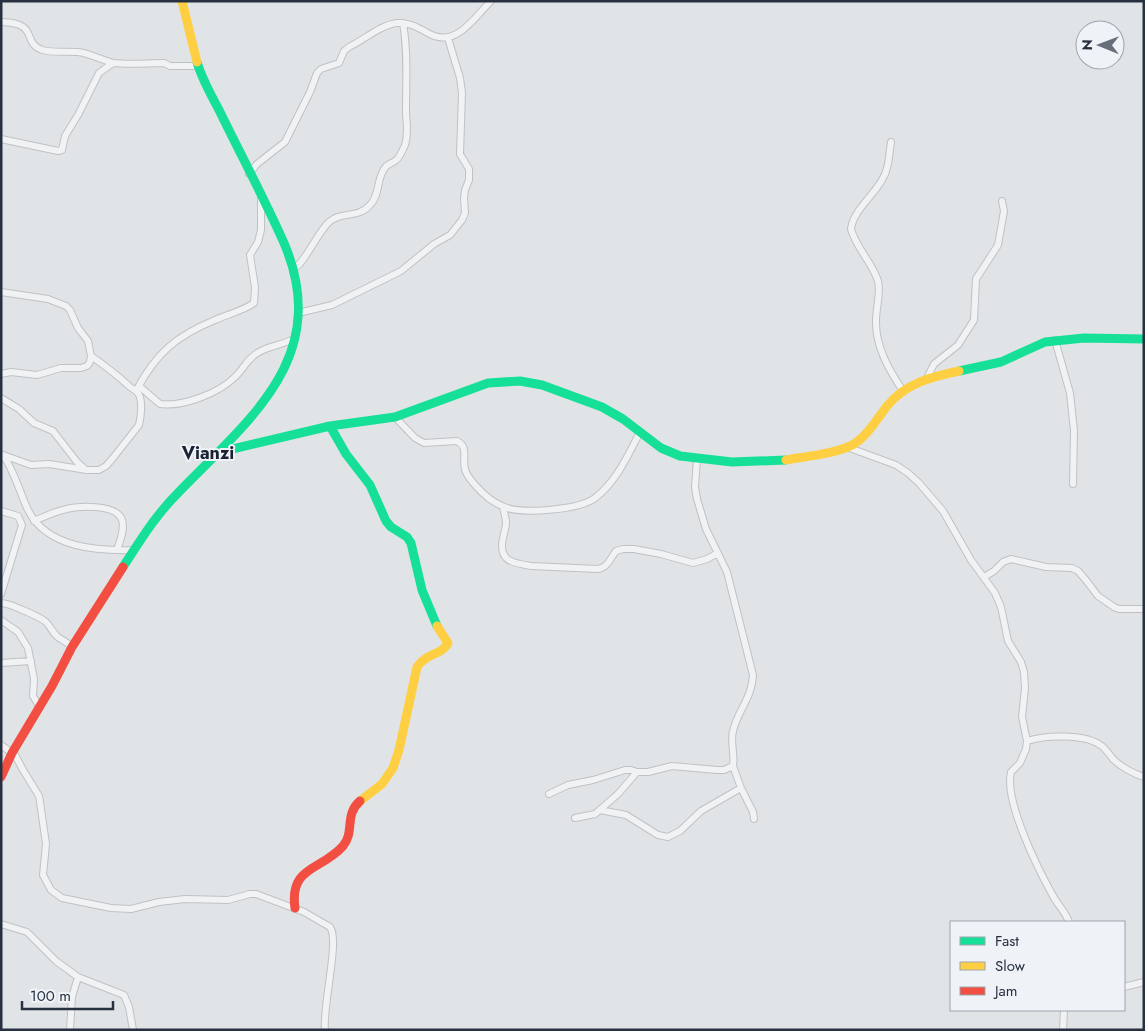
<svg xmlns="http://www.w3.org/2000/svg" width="1145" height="1031" viewBox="0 0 1145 1031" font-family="Jost,sans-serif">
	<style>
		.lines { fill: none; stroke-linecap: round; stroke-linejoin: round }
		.street-casing { stroke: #bfc2c5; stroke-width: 8 }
		.street { stroke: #f1f2f3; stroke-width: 6 }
		.fast { stroke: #16e098; stroke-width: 9 }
		.slow { stroke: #ffcf43; stroke-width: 9 }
		.jam { stroke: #f24e42; stroke-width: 9 }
		.labels { text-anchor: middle; stroke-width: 4; stroke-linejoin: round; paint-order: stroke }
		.quarter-label { font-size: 18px; font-weight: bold; fill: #1a2132; stroke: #eff2f7 }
	</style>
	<rect width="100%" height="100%" fill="#e1e4e7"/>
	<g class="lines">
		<!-- street casing -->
		<g class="street-casing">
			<path id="street" d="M1,22C40,23 21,42 42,50C53,53 65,51 77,52C90,53 101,60 114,63C130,65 148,63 164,63L170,66H198
				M1,139L58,151L62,150L65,136L78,115L99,73L113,63
				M891,142C889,155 889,169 882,180C873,196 853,211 851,229C856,248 872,262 878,281C881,293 876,308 876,320C875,346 889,370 903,391
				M249,174L257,164L285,142L310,92L317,73L321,69L339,63L344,51L349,47C364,40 380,25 397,23C408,22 417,27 426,32C455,50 472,20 491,1
				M293,269C304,265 317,233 329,222C341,211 358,219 370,205C379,196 377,183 382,173C386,164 388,165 395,161C400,158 403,149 405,145C409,132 406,123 406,111C406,82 408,52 403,23
				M1,292L48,299L66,306L70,310L78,328L88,341L91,356L90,362L87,366L81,368H61L37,375L11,372L1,374
				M298,313L332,305L401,271L434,244L450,235L462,220L465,213L464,198L465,190L469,180V169L460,154L462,93L460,78L448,38
				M1055,340L1070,393L1074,431L1073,484
				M927,378L934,364L958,345L974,320L976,279L998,245L1004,211L1002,201
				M139,386L160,404C183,407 219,393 235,377C245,368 245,360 259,352C271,345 284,345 295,338
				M136,391C156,353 176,336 215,320C226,315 245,310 254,303L255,287L250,255L258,242L261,230V199
				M1,398L19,409L34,423L53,431L77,462L86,470
				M395,417L415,438L424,443L457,441C469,447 462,458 465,469C466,475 471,480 475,485C482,493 492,502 502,506C520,515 579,510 595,498C617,481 628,455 640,432
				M847,447L896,465L908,473L919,483L943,511L971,560L995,593L1001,607L1008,641L1021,662L1024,672L1025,688L1022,717L1027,741L1026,749L1020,763L1011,772C1004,801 1038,869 1053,896C1058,905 1066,913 1069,922
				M3,455L31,465L49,464L87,470H99L106,466L113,458L139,425C141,417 143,400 138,393C136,390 132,389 129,386C117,375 104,365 91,356
				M3,455C15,472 19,491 28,510C47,548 97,551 134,550
				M503,507C504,512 506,518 506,523C506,528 504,533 503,538C498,561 512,563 531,566L598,569C608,567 610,559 616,551L623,549H634L661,554L693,563L707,559L718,553
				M1,511L18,516L22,525L1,594
				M34,521C44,517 53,512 63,510C77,506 116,503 122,520C125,529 120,541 117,550
				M984,577L994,571L1003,562L1011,559L1046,567L1072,568L1078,571L1085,579L1098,596L1114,607L1119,609H1144
				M1,603C9,603 40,617 46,622C51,627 53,634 59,638C64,641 67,642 72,647
				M1,620L18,632L28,648L34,679L33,696L40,707
				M1,663L31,661
				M1027,741C1045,735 1087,733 1103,747C1107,751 1110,755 1113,759C1121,767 1134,774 1144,777
				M1,745L12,753
				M13,751L23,770L39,796L40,802L46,844L43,875L51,890L62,898L111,908L131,909L159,902L185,899L228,900L250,894H256L304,912L330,927C340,940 322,1008 325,1030
				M733,766L741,788L753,812L754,819
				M549,794L568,785L593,780L625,770H631L637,772
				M600,810L626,815L658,835L668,837L680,831L701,811L741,788
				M575,818L595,814L618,794L637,772H648L672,766L717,770H724L733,766C735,754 730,742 733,731C738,710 752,698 753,675L727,572L706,529L697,499L695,487L697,459
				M1,924L27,932L56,961L78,977L124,995L129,1007L133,1030
				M1124,987L1144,982
				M70,1030L72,997L78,977
				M1063,1030L1064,1010"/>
		</g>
		<!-- street -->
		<use href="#street" class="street"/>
		<!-- fast -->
		<path class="fast" d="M959,371L1001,362L1045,342L1084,338L1144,339
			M330,426L346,454L370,485L386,521L391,527L407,537L411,543L422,590L437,626
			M220,452L330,426L395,417L488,383L520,381L542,385L602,407L623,419L661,448L680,456L732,462L786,460
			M123,567C140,541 155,516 177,494C248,420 333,358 284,243C265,200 242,157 221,114C213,98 202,80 197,62"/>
		<!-- slow -->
		<path class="slow" d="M182,1L197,62
			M786,460C807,456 836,454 854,444C868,435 877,419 887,406C906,383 931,377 959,371
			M360,801L382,784L393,768L399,750L417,667C427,652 441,656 448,643L437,626"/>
		<!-- jam -->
		<path class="jam" d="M1,777L12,753L52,686L72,647L123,567
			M295,908C289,866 321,871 343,846C355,832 344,815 360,801"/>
	</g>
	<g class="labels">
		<!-- quarter labels -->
		<g class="quarter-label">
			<text x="208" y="459">Vianzi</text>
		</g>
	</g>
	<!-- border -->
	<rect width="1145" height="1031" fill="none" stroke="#273041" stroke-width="5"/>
	<!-- legend -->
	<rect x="950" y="921" width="175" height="90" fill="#eff2f7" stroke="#9fa4ae"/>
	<rect x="960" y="937" width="25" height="8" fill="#16e098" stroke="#9fa4ae"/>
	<text x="995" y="946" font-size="15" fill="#273041">Fast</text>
	<rect x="960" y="962" width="25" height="8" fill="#ffcf43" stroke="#9fa4ae"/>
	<text x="995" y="971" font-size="15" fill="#273041">Slow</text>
	<rect x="960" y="987" width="25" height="8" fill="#f24e42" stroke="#9fa4ae"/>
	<text x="995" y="996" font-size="15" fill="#273041">Jam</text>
	<!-- north arrow -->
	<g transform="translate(1100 45) rotate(271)"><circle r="24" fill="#eff2f7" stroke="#9fa4ae"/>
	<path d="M0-4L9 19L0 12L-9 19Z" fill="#686f7b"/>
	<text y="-8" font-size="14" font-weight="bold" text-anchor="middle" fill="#273041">N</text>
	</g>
	<!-- scale -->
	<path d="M22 1001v8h91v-8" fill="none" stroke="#273041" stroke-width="2.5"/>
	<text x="30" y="1001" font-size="15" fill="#273041" stroke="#eff2f7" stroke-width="4" paint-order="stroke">100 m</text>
</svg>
